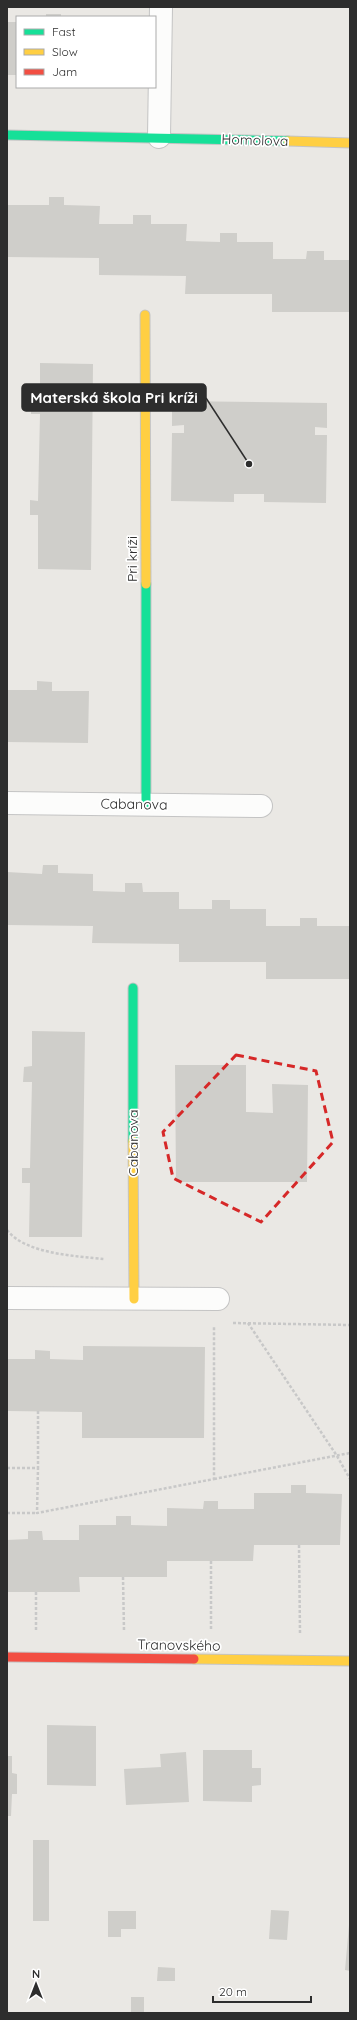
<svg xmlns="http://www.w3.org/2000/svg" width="357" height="2020" viewBox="0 0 357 2020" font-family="Quicksand,sans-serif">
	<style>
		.building { fill: #cfceca }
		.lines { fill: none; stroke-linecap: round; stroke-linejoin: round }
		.street-casing { stroke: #c4c4c4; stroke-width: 24 }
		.fast-casing { stroke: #c4c4c4; stroke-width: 11 }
		.slow-casing { stroke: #c4c4c4; stroke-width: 11 }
		.jam-casing { stroke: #c4c4c4; stroke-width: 11 }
		.path { stroke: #c8c8c8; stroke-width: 2.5; stroke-dasharray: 3 2; stroke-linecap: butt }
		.street { stroke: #fcfcfb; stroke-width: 22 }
		.fast { stroke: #16e098; stroke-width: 9 }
		.slow { stroke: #ffcf43; stroke-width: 9 }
		.jam { stroke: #f24e42; stroke-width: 9 }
		.marked { fill: none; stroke: #d62828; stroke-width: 3; stroke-dasharray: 8 5; stroke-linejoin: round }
		.labels { text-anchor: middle; stroke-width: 3.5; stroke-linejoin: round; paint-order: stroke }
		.street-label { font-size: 14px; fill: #2d2d2d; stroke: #fff }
		.leader { fill: none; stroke: #2d2d2d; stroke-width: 1.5 }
		.callout-dot { fill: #2d2d2d; stroke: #fff; stroke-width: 1.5 }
		.callout { fill: #2d2d2d; stroke: #2d2d2d; stroke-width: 1.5 }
		.callout-label { font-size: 15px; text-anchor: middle; font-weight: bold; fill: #fff }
	</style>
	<rect width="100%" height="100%" fill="#eae8e4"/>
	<!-- building -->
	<path class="building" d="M46,14H61V17H46Z
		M7,22H17V75H7Z
		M49,197H64V205L100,206L99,224H133V215H151V224H187L186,241L220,242V233H237V242H273V259H306L307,251H324V260H350V312H272V294H185L186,276L99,275V258L7,257V205H49Z
		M40,363L93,364L91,570L38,569V515H30V500L38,501L40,414H31V399H40Z
		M172,401L327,403V428L315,427V435H327L326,503L264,502V494H234V502L171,501L172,433H184V425L172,426Z
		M37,681L52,682V691H89L88,743L7,742V690H37Z
		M43,865H58V873L93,874V891L125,892V883H142L143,892H179V909H212V900H230V909H266V926H300V918H317V926H350V979H266V962H179V944L92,943L93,926L7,925V872L42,874Z
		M32,1031L85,1032L82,1237H29L30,1183H22V1168H30L32,1082H23L24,1067L32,1066Z
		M175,1065H246V1112L273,1113L272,1084L308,1085L307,1182H176Z
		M83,1346L205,1347L204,1438H82V1412L7,1411V1359H35V1350L50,1351V1359L83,1360Z
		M291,1485H306V1493L342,1494L340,1545H254L253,1561H167V1577H79L80,1592H7V1540L28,1539V1531H42L43,1540H79V1525H116V1516H131V1525L167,1526V1508L203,1509L204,1501H218V1509H254V1493H291Z
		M47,1725L96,1726V1786L47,1785Z
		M203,1750H252V1768H261V1785L252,1786V1802L203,1801Z
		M186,1752L189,1802L126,1805L124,1769L161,1767L160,1754Z
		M7,1756H12V1773L17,1774V1794H12L11,1816H7Z
		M33,1840H49V1921H33Z
		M271,1910L289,1911L287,1940L269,1939Z
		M108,1911H136V1929H121V1937H108Z
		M349,1925H350V1971L345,1970Z
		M158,1967L175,1968V1981H157Z
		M131,1997H144V2013H131Z"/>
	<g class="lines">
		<!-- street casing -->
		<g class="street-casing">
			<path id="street" d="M159,137L161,7
				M7,803L261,806
				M7,1298L218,1299"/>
		</g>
		<!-- fast casing -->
		<g class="fast-casing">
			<path id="fast" d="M7,135L288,141
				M146,584V804
				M133,988V1141"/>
		</g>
		<!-- slow casing -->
		<g class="slow-casing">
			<path id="slow" d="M288,141L350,143
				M145,315L146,584
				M133,1141L134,1299
				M194,1659L350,1661"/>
		</g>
		<!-- jam casing -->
		<g class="jam-casing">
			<path id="jam" d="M7,1657L194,1659"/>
		</g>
		<!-- path -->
		<path class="path" d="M7,1230C25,1254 76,1256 104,1259
			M233,1323L350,1325
			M248,1323L337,1456L350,1479
			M38,1411V1468
			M7,1468H38L37,1513L214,1479V1327
			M214,1479L350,1453
			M7,1513H37
			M299,1545L300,1633
			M211,1561V1631
			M123,1577L124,1630
			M36,1592V1630"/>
		<!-- street -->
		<use href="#street" class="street"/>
		<!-- fast -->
		<use href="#fast" class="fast"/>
		<!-- slow -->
		<use href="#slow" class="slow"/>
		<!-- jam -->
		<use href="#jam" class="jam"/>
	</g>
	<!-- marked area -->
	<path class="marked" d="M236,1055L316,1071L333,1142L261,1222L173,1178L163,1132Z"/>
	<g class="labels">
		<!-- street labels -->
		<g class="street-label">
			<text transform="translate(255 140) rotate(2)" y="5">Homolova</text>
			<text transform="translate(132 559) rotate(-90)" y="5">Pri kríži</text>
			<text transform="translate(134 804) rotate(1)" y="5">Cabanova</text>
			<text transform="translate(133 1143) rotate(-90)" y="5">Cabanova</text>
			<text transform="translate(179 1645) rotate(1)" y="5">Tranovského</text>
		</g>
	</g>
	<!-- callouts -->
	<path class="leader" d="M249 464L206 398"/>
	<circle class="callout-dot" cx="249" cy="464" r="4"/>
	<rect class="callout" x="22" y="384" width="184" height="27" rx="4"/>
	<g class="callout-label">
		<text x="114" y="403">Materská škola Pri kríži</text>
	</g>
	<!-- border -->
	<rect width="357" height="2020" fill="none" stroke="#2d2d2d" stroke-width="16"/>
	<!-- legend -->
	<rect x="16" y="16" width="140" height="72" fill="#ffffff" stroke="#ababab"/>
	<rect x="24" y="29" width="20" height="6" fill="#16e098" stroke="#ababab"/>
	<text x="52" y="36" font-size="12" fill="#2d2d2d">Fast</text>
	<rect x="24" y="49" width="20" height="6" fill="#ffcf43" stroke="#ababab"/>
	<text x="52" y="56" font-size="12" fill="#2d2d2d">Slow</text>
	<rect x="24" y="69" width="20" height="6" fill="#f24e42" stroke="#ababab"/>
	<text x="52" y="76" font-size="12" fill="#2d2d2d">Jam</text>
	<!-- north arrow -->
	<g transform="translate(36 1984)" stroke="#ffffff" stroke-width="3" paint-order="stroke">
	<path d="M0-3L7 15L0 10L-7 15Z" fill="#2d2d2d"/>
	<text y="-6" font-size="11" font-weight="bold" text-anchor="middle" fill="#2d2d2d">N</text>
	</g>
	<!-- scale -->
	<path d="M213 1996v6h98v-6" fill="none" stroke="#2d2d2d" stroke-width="2"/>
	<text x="219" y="1996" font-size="12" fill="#2d2d2d" stroke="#ffffff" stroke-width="3" paint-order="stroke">20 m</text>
</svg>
